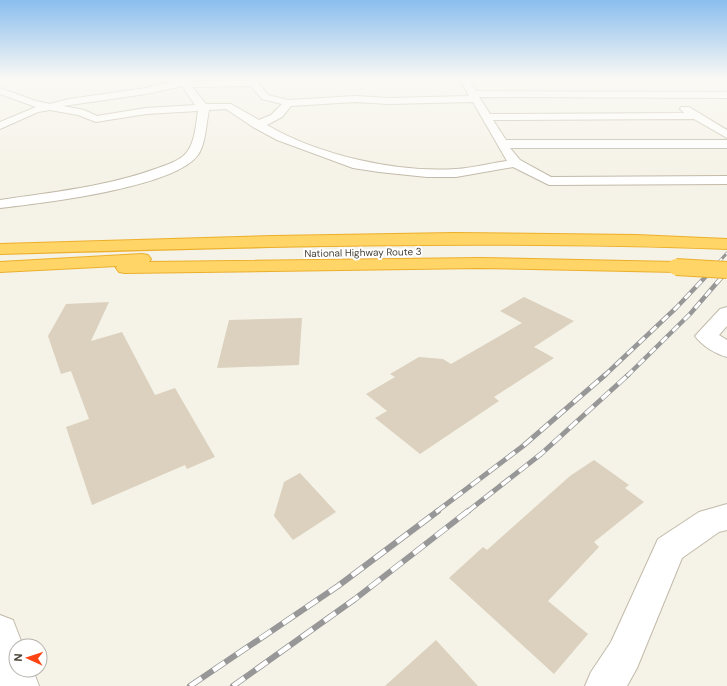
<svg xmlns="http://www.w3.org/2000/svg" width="727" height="686" viewBox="0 0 727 686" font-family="'DM Sans',sans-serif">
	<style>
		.building { fill: #dbd1be }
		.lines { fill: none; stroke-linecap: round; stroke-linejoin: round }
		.minor-casing { stroke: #c2baa9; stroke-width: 2 }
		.highway-casing { stroke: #ecaf2b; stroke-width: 2 }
		.minor { fill: #fff; fill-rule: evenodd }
		.highway { fill: #ffd568; fill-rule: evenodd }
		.rail-far3-casing { stroke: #979797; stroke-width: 3 }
		.rail-far2-casing { stroke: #979797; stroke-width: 4.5 }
		.rail-far1-casing { stroke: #979797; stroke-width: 5 }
		.rail-casing { stroke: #979797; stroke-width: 6 }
		.rail-far3 { stroke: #fff; stroke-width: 2; stroke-dasharray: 6; stroke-linecap: butt }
		.rail-far2 { stroke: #fff; stroke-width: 3; stroke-dasharray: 8; stroke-linecap: butt }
		.rail-far1 { stroke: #fff; stroke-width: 3.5; stroke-dasharray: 11; stroke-linecap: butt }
		.rail { stroke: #fff; stroke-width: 4.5; stroke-dasharray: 14; stroke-linecap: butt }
		.highway-bridge-casing { stroke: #ecaf2b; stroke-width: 18; stroke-linecap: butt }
		.highway-bridge { stroke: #ffd568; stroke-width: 16 }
		.labels { text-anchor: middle; stroke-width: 4; stroke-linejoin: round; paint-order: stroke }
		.far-street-label { font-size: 10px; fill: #494235; stroke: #fff }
	</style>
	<rect width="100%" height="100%" fill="#f5f2e7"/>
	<!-- building -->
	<path class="building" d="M524,297L574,321L534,347L554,358L494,397L499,401L420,454L375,418L387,411L366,394L395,377L390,374L419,357L443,359L451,364L522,323L500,311Z
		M109,302L91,341L122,332L155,395L175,388L215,457L187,469L185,465L92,505L66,427L89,419L71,371L61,374L48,336L66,304Z
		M302,318L299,365L217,368L229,320Z
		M594,460L629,485L625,488L644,502L594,542L599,547L548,601L588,634L554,674L449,578L483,547L487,550L570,476Z
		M300,473L336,512L293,540L274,516L284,482Z
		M436,640L478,686H385Z"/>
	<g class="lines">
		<!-- minor casing -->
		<g class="minor-casing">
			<path id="minor" d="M184,79H192L191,82L253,80L256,81L268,95L288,100L355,96L389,98L469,96L460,79H468L476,91L727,92V98L479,97L490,114L684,113L680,109L681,107H689L727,130V138L694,119L493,120L506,140H727V148H510L520,160L551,177L727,176V184L549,185L513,167L456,177H427L379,172L353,168L277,140L253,127L226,109L209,110C206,124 206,143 198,155C174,188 42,203 0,208V200C53,192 105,187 155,169C166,165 180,161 187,152C195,142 196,123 198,111L146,114L96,122L78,115L50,110L38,112L0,129V122L36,107L0,94V88L36,101L50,104L69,99L146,88ZM182,86L195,105L146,108L97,116L84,110L63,106L146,94ZM251,86L262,99L282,104L271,115L259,120L231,104H206L192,87ZM355,102L389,104L473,102L507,161C490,163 473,168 456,169C397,173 318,155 267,125L282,117L291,106Z
				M727,307V326L719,335L727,340V357C716,354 702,346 695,336L720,309Z
				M727,504V530L719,532L682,558L637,668L627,686H585L591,672L611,642L658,539L699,512Z
				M0,615L13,620L23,646H16V670H33L39,686H0Z"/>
		</g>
		<!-- highway casing -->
		<g class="highway-casing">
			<path id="highway" d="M454,233L636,235L727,239V249C484,240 242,247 0,254V244L273,236Z
				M142,254L148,255L151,259L149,262L480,258L676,262L682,263L685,267L682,271L676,272L480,268L125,273L119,272L116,268L117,266L0,272V262Z"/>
		</g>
		<!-- minor -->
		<use href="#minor" class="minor"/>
		<!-- highway -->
		<use href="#highway" class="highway"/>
		<!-- rail-far3 casing -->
		<g class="rail-far3-casing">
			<path id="rail-far3" d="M710,272L727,253"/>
		</g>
		<!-- rail-far2 casing -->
		<g class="rail-far2-casing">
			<path id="rail-far2" d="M604,376L676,308L711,271
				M627,376L690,314L727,271"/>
		</g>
		<!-- rail-far1 casing -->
		<g class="rail-far1-casing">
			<path id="rail-far1" d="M436,512L523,446L605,375
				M467,512L541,454L628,375"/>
		</g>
		<!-- rail casing -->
		<g class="rail-casing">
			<path id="rail" d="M190,686L338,586L438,511
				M233,686L355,599L468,511"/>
		</g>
		<!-- rail-far3 -->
		<use href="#rail-far3" class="rail-far3"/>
		<!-- rail-far2 -->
		<use href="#rail-far2" class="rail-far2"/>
		<!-- rail-far1 -->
		<use href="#rail-far1" class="rail-far1"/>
		<!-- rail -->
		<use href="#rail" class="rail"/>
		<!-- highway-bridge casing -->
		<g class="highway-bridge-casing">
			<path id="highway-bridge" d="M676,267L727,270"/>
		</g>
		<!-- highway-bridge -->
		<use href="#highway-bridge" class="highway-bridge"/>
	</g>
	<!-- sky -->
	<linearGradient id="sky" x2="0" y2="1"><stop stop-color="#8abeee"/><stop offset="0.45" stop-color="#faf9f4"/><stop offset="1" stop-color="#faf9f4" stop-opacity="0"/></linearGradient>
	<rect width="727" height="175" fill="url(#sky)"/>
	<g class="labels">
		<!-- far-street labels -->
		<g class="far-street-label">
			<text transform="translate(363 252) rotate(-1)" y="4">National Highway Route 3</text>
		</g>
	</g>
	<!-- north arrow -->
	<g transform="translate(28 658) rotate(273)"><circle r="19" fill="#ffffff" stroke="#b6b3ae"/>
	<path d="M0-3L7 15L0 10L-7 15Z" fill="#ff4414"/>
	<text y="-6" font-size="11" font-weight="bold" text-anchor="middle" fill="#494235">N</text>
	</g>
</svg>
